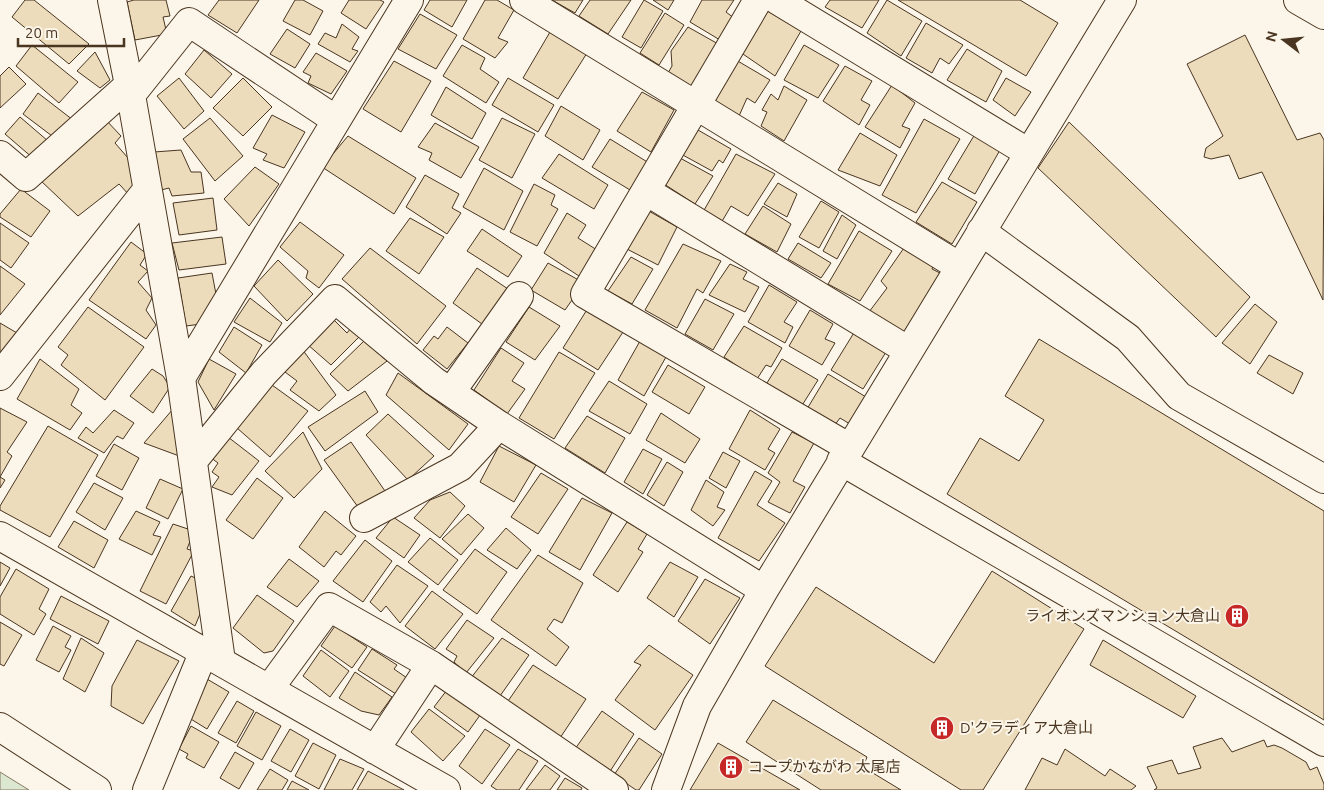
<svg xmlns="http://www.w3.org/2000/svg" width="1324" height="790" viewBox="0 0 1324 790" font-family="Ubuntu,'Noto Sans JP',sans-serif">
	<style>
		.green { fill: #dce7d0; stroke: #887966 }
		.building { fill: #ecdcbc; stroke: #4a3520 }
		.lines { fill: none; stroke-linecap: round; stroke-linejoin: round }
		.minor-casing { stroke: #4a3520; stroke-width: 30 }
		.minor { stroke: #fbf6e9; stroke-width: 28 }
		.labels { text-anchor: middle; stroke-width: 4; stroke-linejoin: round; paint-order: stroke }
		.poi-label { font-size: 15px; fill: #4a3520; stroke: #fbf6e9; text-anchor: start }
	</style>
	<rect width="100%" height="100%" fill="#fbf6e9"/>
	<!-- green -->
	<path class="green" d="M0,772L29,790H0Z"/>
	<!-- building -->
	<path class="building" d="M25,0H34L89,44L69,64L12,17Z
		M134,0H166L170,16L163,17L167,34L135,40L127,2Z
		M219,0H259L237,33L208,15Z
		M295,0H303L323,11L310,35L283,21Z
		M349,0H380L384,2L366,29L341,13Z
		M430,0H467L452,27L424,10Z
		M485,0H497L514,10L498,38L508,42L495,58L463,39Z
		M552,0H583L575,13Z
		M590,0H631L608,34L579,16Z
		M644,0L663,11L641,48L622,37Z
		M653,0H674L668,10Z
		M702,0H734L726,12L734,18L720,40L690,22Z
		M830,0H879L862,28L825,7Z
		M887,0L922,21L901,56L867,33Z
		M898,0H1020L1058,23L1026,76Z
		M764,9L801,31L775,76L740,52Z
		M665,13L684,25L659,65L640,53Z
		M420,14L457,35L436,69L398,49Z
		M926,23L963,45L949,64L940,58L932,73L906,58Z
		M342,24L359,37L352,49L358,51L350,62L318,44L325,33L336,38Z
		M688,27L720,45L693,87L668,73L672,66L671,51Z
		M287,29L310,44L295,68L270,54Z
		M550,32L587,53L558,99L523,78Z
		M1245,35L1297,140L1320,133L1324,140L1323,300L1262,172L1239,179L1229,155L1211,159L1204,157L1206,148L1223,136L1187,64Z
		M32,45L78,82L59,103L16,66Z
		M462,45L485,58L480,69L499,82L486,103L443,76Z
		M804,45L839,65L818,98L784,80Z
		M967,49L1002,71L986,102L947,80Z
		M204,50L232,74L211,98L185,74Z
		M95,52L110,80L100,88L77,71Z
		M316,53L347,71L331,94L308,83L311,76L303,72Z
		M736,60L770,80L755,103L747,98L739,116L710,98Z
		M394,61L431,81L401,132L363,109Z
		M845,66L872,81L861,100L870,105L859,125L823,101Z
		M9,67L26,84L0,108V76Z
		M179,78L204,111L184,129L157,96Z
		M243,78L272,107L243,136L213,108Z
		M508,78L554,105L538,132L492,105Z
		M1006,78L1031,92L1015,116L993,100Z
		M892,85L915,103L902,126L910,129L900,148L865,127Z
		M784,86L807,100L784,141L761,126L767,112L762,110L771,94L778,100Z
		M446,87L486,113L472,139L431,115Z
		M642,92L674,110L651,152L617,131Z
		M38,93L73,120L56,139L23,114Z
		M561,106L600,130L583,160L545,136Z
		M272,115L305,132L284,168L263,160L267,154L253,148Z
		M20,117L48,141L34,159L5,134Z
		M210,118L243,156L215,181L183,139Z
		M502,118L535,134L512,178L479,160Z
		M105,119L121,136L115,143L128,158L136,192L131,197L119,184L78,216L40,180Z
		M924,119L960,139L916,213L882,195Z
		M1069,122L1250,297L1216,337L1038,168Z
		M435,123L479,147L461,178L429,160L432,153L418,147Z
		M698,130L731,149L723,163L719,160L712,171L681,154Z
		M860,133L897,155L880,186L838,170Z
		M975,134L1000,150L975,194L948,179Z
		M348,136L416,178L394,214L322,167Z
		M610,139L649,163L635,193L592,167Z
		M181,150L191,172H201L204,193L172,196L169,188L161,190L154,152Z
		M559,154L608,185L594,209L542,178Z
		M736,154L775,174L748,216L731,206L721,223L703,212Z
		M680,158L713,176L695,204L664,184Z
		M255,167L279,184L249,226L224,199Z
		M484,168L523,191L504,230L463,207Z
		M425,175L459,194L452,208L461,213L447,234L406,207Z
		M942,182L977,202L952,244L916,222Z
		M778,183L797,194L787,217L764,204Z
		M534,184L555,195L551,205L558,209L537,246L510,232Z
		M21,189L50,211L31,237L0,217V214Z
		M213,198L217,230L179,235L173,203Z
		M821,201L839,212L819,248L799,237Z
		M763,206L791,224L777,252L745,234Z
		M647,210L677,227L658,265L625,248Z
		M567,213L586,225L578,238L597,250L582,278L544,253Z
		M842,215L856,225L837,259L823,251Z
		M410,218L444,237L419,274L386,251Z
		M300,222L344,255L319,288L306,278L308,271L280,247Z
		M0,223L29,243L11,268L0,260Z
		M482,229L522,256L508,277L467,251Z
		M859,231L892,251L860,301L828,284Z
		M222,237L226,264L179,270L172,243Z
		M131,242L147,254L140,265L148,271L138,282L152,298L146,310L156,325L146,339L89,300Z
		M798,243L831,263L821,278L788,259Z
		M683,244L721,261L703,293L697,289L677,328L645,310Z
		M906,245L935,261L932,269L940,273L904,332L869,312L887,288L881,281Z
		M370,248L446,306L417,344L342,279Z
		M631,257L653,269L632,304L608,291Z
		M278,260L313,294L287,321L254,286Z
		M548,263L584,283L565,310L531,290Z
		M730,264L747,272L743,279L759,287L745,312L709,295Z
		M0,266L25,284L0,315Z
		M477,268L508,289L482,324L453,303Z
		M212,273L218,305L201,324L186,326L178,278Z
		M769,285L797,302L784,322L793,327L785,343L748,322Z
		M250,298L282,323L270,342L234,322Z
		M705,299L734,314L713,350L685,334Z
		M1255,304L1277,322L1250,364L1222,343Z
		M88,307L144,347L105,400L61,365L68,355L58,347Z
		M529,307L560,326L535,360L506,342Z
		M588,308L625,329L598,370L563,348Z
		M810,310L833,324L825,339L835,343L822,365L789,346Z
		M332,318L347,333L351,328L360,336L331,365L307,344Z
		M0,323L17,333L0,354Z
		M744,326L782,348L771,367L766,365L757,379L724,357Z
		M234,327L262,345L246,373L219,352Z
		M447,327L468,343L447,369L423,350L434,336L438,339Z
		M855,331L886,352L863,389L831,370Z
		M1039,339L1324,511V720L947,494L980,438L1019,461L1044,420L1005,396Z
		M364,341L387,361L348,391L330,374Z
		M640,341L666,357L644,396L618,380Z
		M501,348L524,363L512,381L525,389L507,414L474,390Z
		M302,349L336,395L319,411L290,390L297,381L281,369Z
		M559,352L595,373L554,439L519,418Z
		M1269,355L1303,373L1293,394L1257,373Z
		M40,359L79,389L71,405L82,413L70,430L17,399Z
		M209,359L236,374L214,410L198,382Z
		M782,359L818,380L801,407L765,386Z
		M668,365L705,387L689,414L652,392Z
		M152,369L163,376L170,387L153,413L130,396Z
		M398,373L468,424L449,450L386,395Z
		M828,374L866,397L850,424L840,418L834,426L807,409Z
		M609,381L647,404L630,434L589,411Z
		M272,385L308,411L270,457L237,428Z
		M365,391L378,412L325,451L308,427Z
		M0,408L27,422L7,452L12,456L0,477L5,480L0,488Z
		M173,409L182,457L144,443Z
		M114,410L134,423L123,439L117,436L104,453L78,438L86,427L93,433Z
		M750,410L780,429L768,449L775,453L765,470L729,449Z
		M661,413L700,439L685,463L646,440Z
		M388,414L434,456L408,480L366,435Z
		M587,416L625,438L605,473L565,448Z
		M48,426L98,455L50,537L0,510V506Z
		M303,432L322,469L294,498L265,471Z
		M792,432L814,443L793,481L805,487L790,513L768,502L780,482L768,473Z
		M228,437L259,461L232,495L212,487L219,477L212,472L218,463L210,457Z
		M351,442L385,491L358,507L324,460Z
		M114,444L139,458L122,490L96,476Z
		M499,446L536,465L514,502L480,482Z
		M643,449L662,459L643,494L624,482Z
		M723,452L740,461L726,488L709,478Z
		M667,462L683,472L664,506L647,495Z
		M755,471L772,481L757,505L785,523L759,561L718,538Z
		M541,473L568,489L538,534L511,517Z
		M257,478L283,498L253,539L226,520Z
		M160,479L183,489L168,519L146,508Z
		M706,480L724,492L717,507L725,510L713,526L691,510Z
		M94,483L123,498L105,530L76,512Z
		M450,492L465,506L440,538L414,518L430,500Z
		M582,498L612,513L580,570L549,552Z
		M136,511L160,522L153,535L161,537L152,555L119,539Z
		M325,511L356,536L341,555L336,551L324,567L299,547Z
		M468,514L484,528L461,555L442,539Z
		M393,517L420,535L404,558L376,538Z
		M74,521L108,540L94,568L58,547Z
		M627,522L647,534L638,549L643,552L618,592L593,575Z
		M173,524L194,531L187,549L194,551L166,604L140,591Z
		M506,528L531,550L517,569L487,550Z
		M430,538L458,560L438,585L408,562Z
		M365,540L392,561L363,602L333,581Z
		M475,549L507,572L477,614L443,590Z
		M538,555L583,583L562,623L554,619L547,629L569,647L556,666L491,620Z
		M289,559L319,581L297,607L267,587Z
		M0,562L10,568L0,586Z
		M670,562L698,577L674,617L647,598Z
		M397,565L428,586L400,623L386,606L381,612L370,602Z
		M16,569L49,589L39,609L46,614L34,635L0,614V597Z
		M992,571L1084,629L983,790H961L765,666L816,587L934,663Z
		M191,576L204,582L205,602L195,626L171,611Z
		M705,579L740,598L710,644L678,621Z
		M432,591L463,614L435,649L405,626Z
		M257,595L294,621L273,651L264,653L233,628Z
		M61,596L109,621L98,644L50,619Z
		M467,620L494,638L466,673L454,662L457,656L446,649Z
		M0,622L22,635L4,666L0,664Z
		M53,626L71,636L65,647L71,650L59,672L36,660Z
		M335,626L367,647L352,668L321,646Z
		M81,638L104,653L85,692L63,679Z
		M502,638L529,655L495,703L467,683Z
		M137,640L179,661L143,724L111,706L112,686Z
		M1103,640L1196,696L1183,718L1090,665Z
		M649,645L693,675L655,730L615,700L641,665L634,662Z
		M372,649L397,665L394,669L407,678L396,694L358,670Z
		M321,650L349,671L330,697L303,676Z
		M533,665L586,699L560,738L506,704Z
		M355,672L392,697L379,715L361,711L339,698Z
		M207,679L229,692L207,729L186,716Z
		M450,686L483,711L468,732L434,707Z
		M773,700L867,757L863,767L901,790H821L746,742Z
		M237,701L254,711L236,743L218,733Z
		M429,709L465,736L443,761L411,732Z
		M602,711L634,734L609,773L575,749Z
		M256,712L281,726L262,760L237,746Z
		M191,726L219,742L204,768L186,758L188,754L179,749Z
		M290,729L309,740L291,772L271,761Z
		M485,729L510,745L482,784L459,766Z
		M639,738L662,754L639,790H636L614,775Z
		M1222,738L1232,752L1264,740L1267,747L1274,745L1282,748L1306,762L1310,770L1317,767L1324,784V790H1154L1157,788L1147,767L1172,760L1178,774L1201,768L1193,747Z
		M313,743L336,755L319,789L295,776Z
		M718,743L800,790H690Z
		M518,749L538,761L519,790H497L491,786Z
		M1065,749L1105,776L1110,769L1136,786L1131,790H1025L1042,758L1057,765Z
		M235,752L254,763L239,789L220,778Z
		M340,759L364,769L352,790H324Z
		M545,765L560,776L550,790H526Z
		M270,769L288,780L282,790H257Z
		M368,771L404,790H357Z
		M565,778L582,788L581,790H557Z
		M292,781L309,790H287Z"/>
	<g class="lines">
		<!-- minor casing -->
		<g class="minor-casing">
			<path id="minor" d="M112,0L131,95L181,378L221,661
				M524,0L960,267
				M758,0L585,294L850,448
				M777,0L1029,153
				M1298,0L1324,15
				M131,95L189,22L336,120
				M0,155L26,177L129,85
				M646,191L909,351
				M981,231L1128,338L1179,396L1324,479
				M0,376L147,190
				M181,378L409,0
				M451,392L519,296
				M193,461L264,373L335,299L434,381L499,425L764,590
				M841,461L1324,742
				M364,518L460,467L499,425
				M0,536L446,790
				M269,689L329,607L431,665L614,790
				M0,727L97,790
				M375,750L431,665
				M147,790L204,651
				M666,790L697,706L764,590L1122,0"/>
		</g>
		<!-- minor -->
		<use href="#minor" class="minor"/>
	</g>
	<!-- icons -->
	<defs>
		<g id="building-disc" transform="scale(1.25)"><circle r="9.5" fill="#c62828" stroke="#fbf6e9"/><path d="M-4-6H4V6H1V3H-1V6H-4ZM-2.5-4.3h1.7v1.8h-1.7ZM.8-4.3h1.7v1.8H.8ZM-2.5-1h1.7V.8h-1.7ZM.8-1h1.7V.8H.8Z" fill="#fff"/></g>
	</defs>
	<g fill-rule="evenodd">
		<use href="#building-disc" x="1237" y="616"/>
		<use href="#building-disc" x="942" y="728"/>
		<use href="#building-disc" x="731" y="767"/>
	</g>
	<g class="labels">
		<!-- poi labels -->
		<g class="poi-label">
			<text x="1220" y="621" text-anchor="end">ライオンズマンション大倉山</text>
			<text x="960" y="733">D'クラディア大倉山</text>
			<text x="748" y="772">コープかながわ 太尾店</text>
		</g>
	</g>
	<!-- north arrow -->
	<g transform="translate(1284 40) rotate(286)" stroke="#fbf6e9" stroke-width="4" paint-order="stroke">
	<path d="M0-4L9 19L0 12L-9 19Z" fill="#4a3520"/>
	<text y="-8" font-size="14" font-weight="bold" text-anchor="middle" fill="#4a3520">N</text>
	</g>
	<!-- scale -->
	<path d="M18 38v8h106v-8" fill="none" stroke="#4a3520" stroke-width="2.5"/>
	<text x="25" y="38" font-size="15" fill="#4a3520" stroke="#fbf6e9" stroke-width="4" paint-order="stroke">20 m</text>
</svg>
